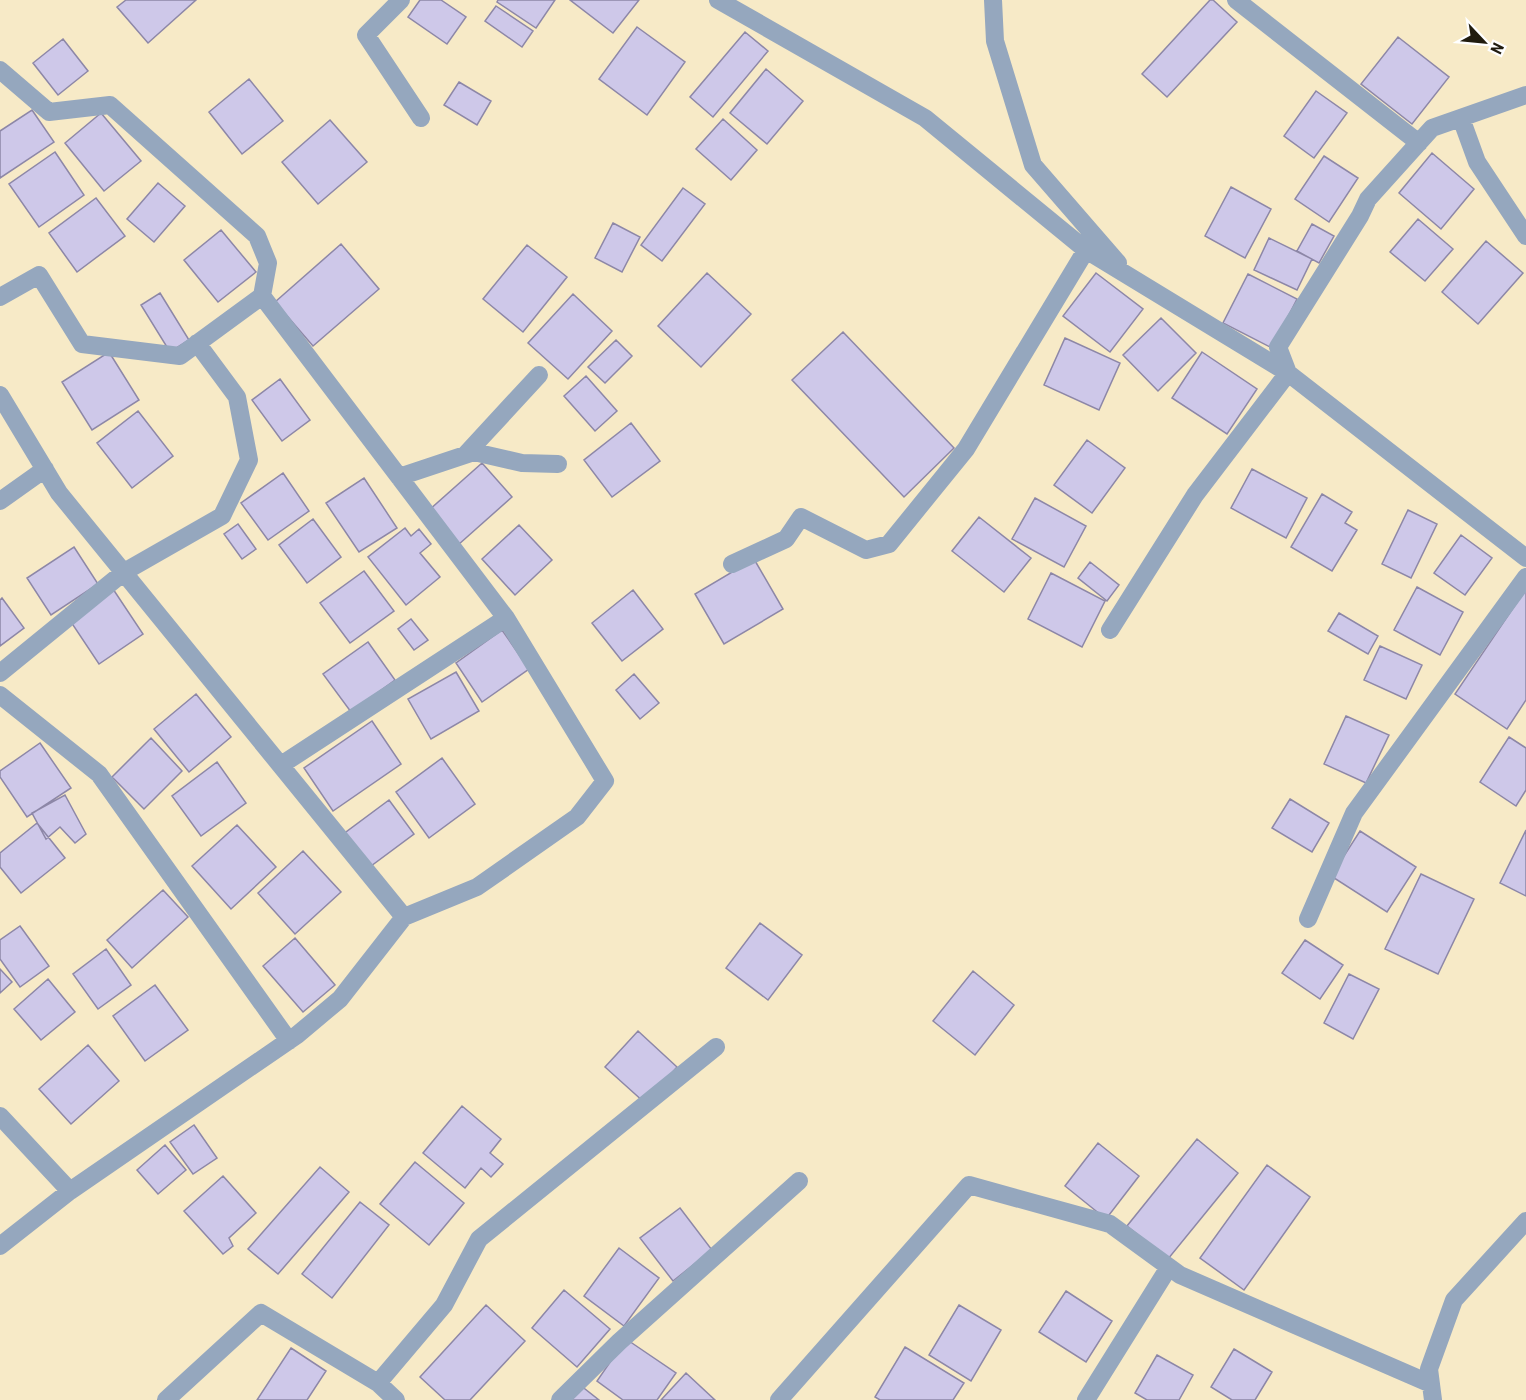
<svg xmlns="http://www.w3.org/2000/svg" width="1526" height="1400" viewBox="0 0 1526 1400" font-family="'Roboto Condensed',sans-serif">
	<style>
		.building { fill: #cec8e9; stroke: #8d87a7; stroke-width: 1.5 }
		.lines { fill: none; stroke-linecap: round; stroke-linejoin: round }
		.street { stroke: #95a7be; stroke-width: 18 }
	</style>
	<rect width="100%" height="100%" fill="#f7eac7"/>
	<!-- building -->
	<path class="building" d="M126,0H196L148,43L117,7Z
		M420,0H441L466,17L447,44L408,17Z
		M498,0H555L536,28L497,2Z
		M570,0H639L613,33Z
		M1210,0H1213L1237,22L1167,97L1142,74Z
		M496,6L533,31L522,47L485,21Z
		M637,27L685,62L647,115L599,79Z
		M745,32L768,51L713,117L690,97Z
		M1398,37L1449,77L1412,124L1361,84Z
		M63,39L88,71L58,95L33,63Z
		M766,69L803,101L767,144L730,113Z
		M249,79L283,121L242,154L209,112Z
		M459,82L491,101L477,125L444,105Z
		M1316,91L1347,113L1314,158L1284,136Z
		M32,110L54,142L0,178V131Z
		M101,113L141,161L104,191L65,143Z
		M723,119L757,150L731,180L696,149Z
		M330,120L367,162L318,204L282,162Z
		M55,152L84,195L39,227L9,184Z
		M1432,153L1474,189L1441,229L1399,193Z
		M1324,156L1358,178L1329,222L1295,199Z
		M158,183L185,206L154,242L127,219Z
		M1231,187L1271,209L1245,258L1205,236Z
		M683,188L705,204L662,261L641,245Z
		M96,198L125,236L77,272L49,233Z
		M1418,219L1453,249L1425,281L1390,252Z
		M613,223L640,237L622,272L595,258Z
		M1312,224L1334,236L1319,263L1297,251Z
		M221,230L256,272L218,302L184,260Z
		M1269,238L1312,259L1297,290L1254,270Z
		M1486,241L1523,273L1478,324L1442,292Z
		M341,244L379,289L313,346L275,302Z
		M527,245L567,277L523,332L483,299Z
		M707,273L751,314L701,367L658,326Z
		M1096,273L1143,309L1110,352L1063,316Z
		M1248,274L1297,299L1272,348L1223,323Z
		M160,293L189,340L170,352L141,305Z
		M573,294L612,331L568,379L528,343Z
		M1161,318L1196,353L1158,391L1123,355Z
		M843,332L954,448L904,497L792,380Z
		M1065,338L1120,363L1099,410L1044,385Z
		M616,340L632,356L605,383L588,367Z
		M109,352L139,400L92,430L62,382Z
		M1202,352L1257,389L1227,434L1172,398Z
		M586,376L617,411L595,431L564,396Z
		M280,379L310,420L282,441L252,400Z
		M138,411L173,456L132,488L97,443Z
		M631,423L660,461L612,497L584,460Z
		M1087,440L1125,468L1092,513L1054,485Z
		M482,463L512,497L458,545L428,511Z
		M1252,469L1307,498L1286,538L1231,508Z
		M283,473L309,511L268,540L241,503Z
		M364,478L397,528L359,552L326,503Z
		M1322,494L1352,512L1345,523L1357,530L1332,571L1291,547Z
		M1035,498L1086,526L1064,567L1012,539Z
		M1408,510L1437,524L1411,578L1382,564Z
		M979,517L1031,558L1004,592L952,551Z
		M313,519L341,557L307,583L279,545Z
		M238,524L256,549L242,559L224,534Z
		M519,525L552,560L515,595L482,559Z
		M405,528L411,536L419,529L431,544L420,553L440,577L406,605L368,557Z
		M1461,535L1492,558L1465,595L1434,573Z
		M74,547L98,584L51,615L27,578Z
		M754,559L783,609L724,644L695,594Z
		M1090,562L1119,585L1107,601L1078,578Z
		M364,571L394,611L350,643L320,603Z
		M1051,573L1105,601L1082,647L1028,619Z
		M1417,587L1463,612L1440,655L1394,630Z
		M113,589L143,634L99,664L69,619Z
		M1526,589V700L1507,729L1455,694Z
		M633,590L663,629L622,661L592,623Z
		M2,598L24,628L0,646V600Z
		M1339,613L1378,636L1368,654L1328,631Z
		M411,619L428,640L414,650L398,629Z
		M502,630L529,669L482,702L456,663Z
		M368,642L395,680L351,712L323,674Z
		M1380,646L1422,665L1406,699L1364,680Z
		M456,672L479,711L431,739L408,699Z
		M634,674L659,703L640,719L616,690Z
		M196,694L231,737L189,772L154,729Z
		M1346,716L1389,735L1366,783L1324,764Z
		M372,721L401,764L333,811L304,768Z
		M1509,737L1526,748V790L1516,806L1480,782Z
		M151,738L182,771L144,809L112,777Z
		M40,743L71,788L27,817L0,777V771Z
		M442,758L475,804L429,838L396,792Z
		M217,762L246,803L201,836L172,796Z
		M65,795L86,834L75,843L60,827L46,839L32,813Z
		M1290,799L1329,823L1312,852L1272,828Z
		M389,800L414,834L367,869L342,835Z
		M37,823L65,858L21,893L0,867V853Z
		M237,825L276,867L231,909L192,866Z
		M1526,830V896L1500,883Z
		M1360,831L1416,867L1387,912L1331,876Z
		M303,851L341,892L295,934L258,893Z
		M1421,874L1474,899L1438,974L1385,949Z
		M163,890L188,917L132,968L107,940Z
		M760,923L802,955L768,1000L726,968Z
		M20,926L49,966L20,987L0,959V940Z
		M295,938L335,985L303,1012L263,966Z
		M1305,940L1343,965L1320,999L1282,973Z
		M106,949L131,985L98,1009L73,974Z
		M0,969L12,982L0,993Z
		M973,971L1014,1005L975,1055L933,1021Z
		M1349,974L1379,989L1353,1039L1324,1023Z
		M48,979L75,1012L41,1040L14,1009Z
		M155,985L188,1030L145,1061L113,1016Z
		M638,1031L677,1067L645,1103L605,1067Z
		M88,1045L119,1081L71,1124L39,1089Z
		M462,1106L501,1139L490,1153L503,1164L491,1177L481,1168L465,1188L423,1153Z
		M194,1125L217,1158L193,1174L170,1142Z
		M1197,1139L1238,1173L1168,1259L1127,1226Z
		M1098,1143L1139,1176L1106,1219L1065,1186Z
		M165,1145L186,1170L158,1194L137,1170Z
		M415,1162L464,1203L429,1245L380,1204Z
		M1267,1165L1310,1197L1244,1290L1200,1258Z
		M320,1167L349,1192L278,1274L248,1249Z
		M223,1176L256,1213L229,1238L233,1246L223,1254L184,1211Z
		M360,1202L389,1225L332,1298L302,1274Z
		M680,1208L712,1250L673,1281L640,1238Z
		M619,1248L659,1278L624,1326L584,1296Z
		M564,1290L610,1329L577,1367L532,1328Z
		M1066,1291L1112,1321L1086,1362L1039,1332Z
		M486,1305L525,1341L470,1400H445L420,1377Z
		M959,1305L1001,1330L971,1381L929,1355Z
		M626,1339L676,1373L657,1400H623L597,1381Z
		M905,1347L964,1383L953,1400H880L875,1397Z
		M291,1348L326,1371L307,1400H257Z
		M1234,1349L1272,1372L1255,1400H1232L1211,1387Z
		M1157,1355L1193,1375L1179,1400H1147L1135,1393Z
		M686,1373L715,1400H661Z
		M580,1385L599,1400H568Z"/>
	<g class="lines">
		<!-- street -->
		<path class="street" d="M401,0L366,35L421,118
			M718,0L925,118L1086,250
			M993,0L995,41L1033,165L1118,263
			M1236,0L1419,143
			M0,70L49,112L110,105L257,236L268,263L262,296L180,356L82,344L39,275L0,297
			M1461,118L1477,162L1526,236
			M0,395L59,493L404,917
			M466,454L539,375
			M399,477L474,452L522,463L558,464
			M0,501L45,469
			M732,564L786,539L801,517L866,550L889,544L966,449L1086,250L1288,373L1526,558
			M1110,630L1195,495L1288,373L1278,347L1360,216L1368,199L1432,128L1526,95
			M0,673L124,572L222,516L249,460L237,397L197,343
			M0,695L99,774L289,1041
			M281,765L506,618
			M1308,919L1354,813L1526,577
			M0,1116L70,1191
			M0,1246L70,1191L297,1035L340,999L404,917L477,887L577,817L605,781L506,618L262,296
			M378,1383L444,1305L479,1239L716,1047
			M166,1400L261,1313L378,1383L396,1400
			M560,1400L619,1342L799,1181
			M779,1400L969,1185L1110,1224L1180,1275L1431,1384
			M1086,1400L1169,1267
			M1433,1400L1429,1369L1454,1300L1526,1221"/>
	</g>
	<!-- north arrow -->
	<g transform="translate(1484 42) rotate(116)" stroke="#ffffff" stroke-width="4.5" paint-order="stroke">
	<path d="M0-4.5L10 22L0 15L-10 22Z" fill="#211c0f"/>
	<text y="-9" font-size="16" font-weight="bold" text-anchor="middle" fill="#211c0f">N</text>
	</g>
</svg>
